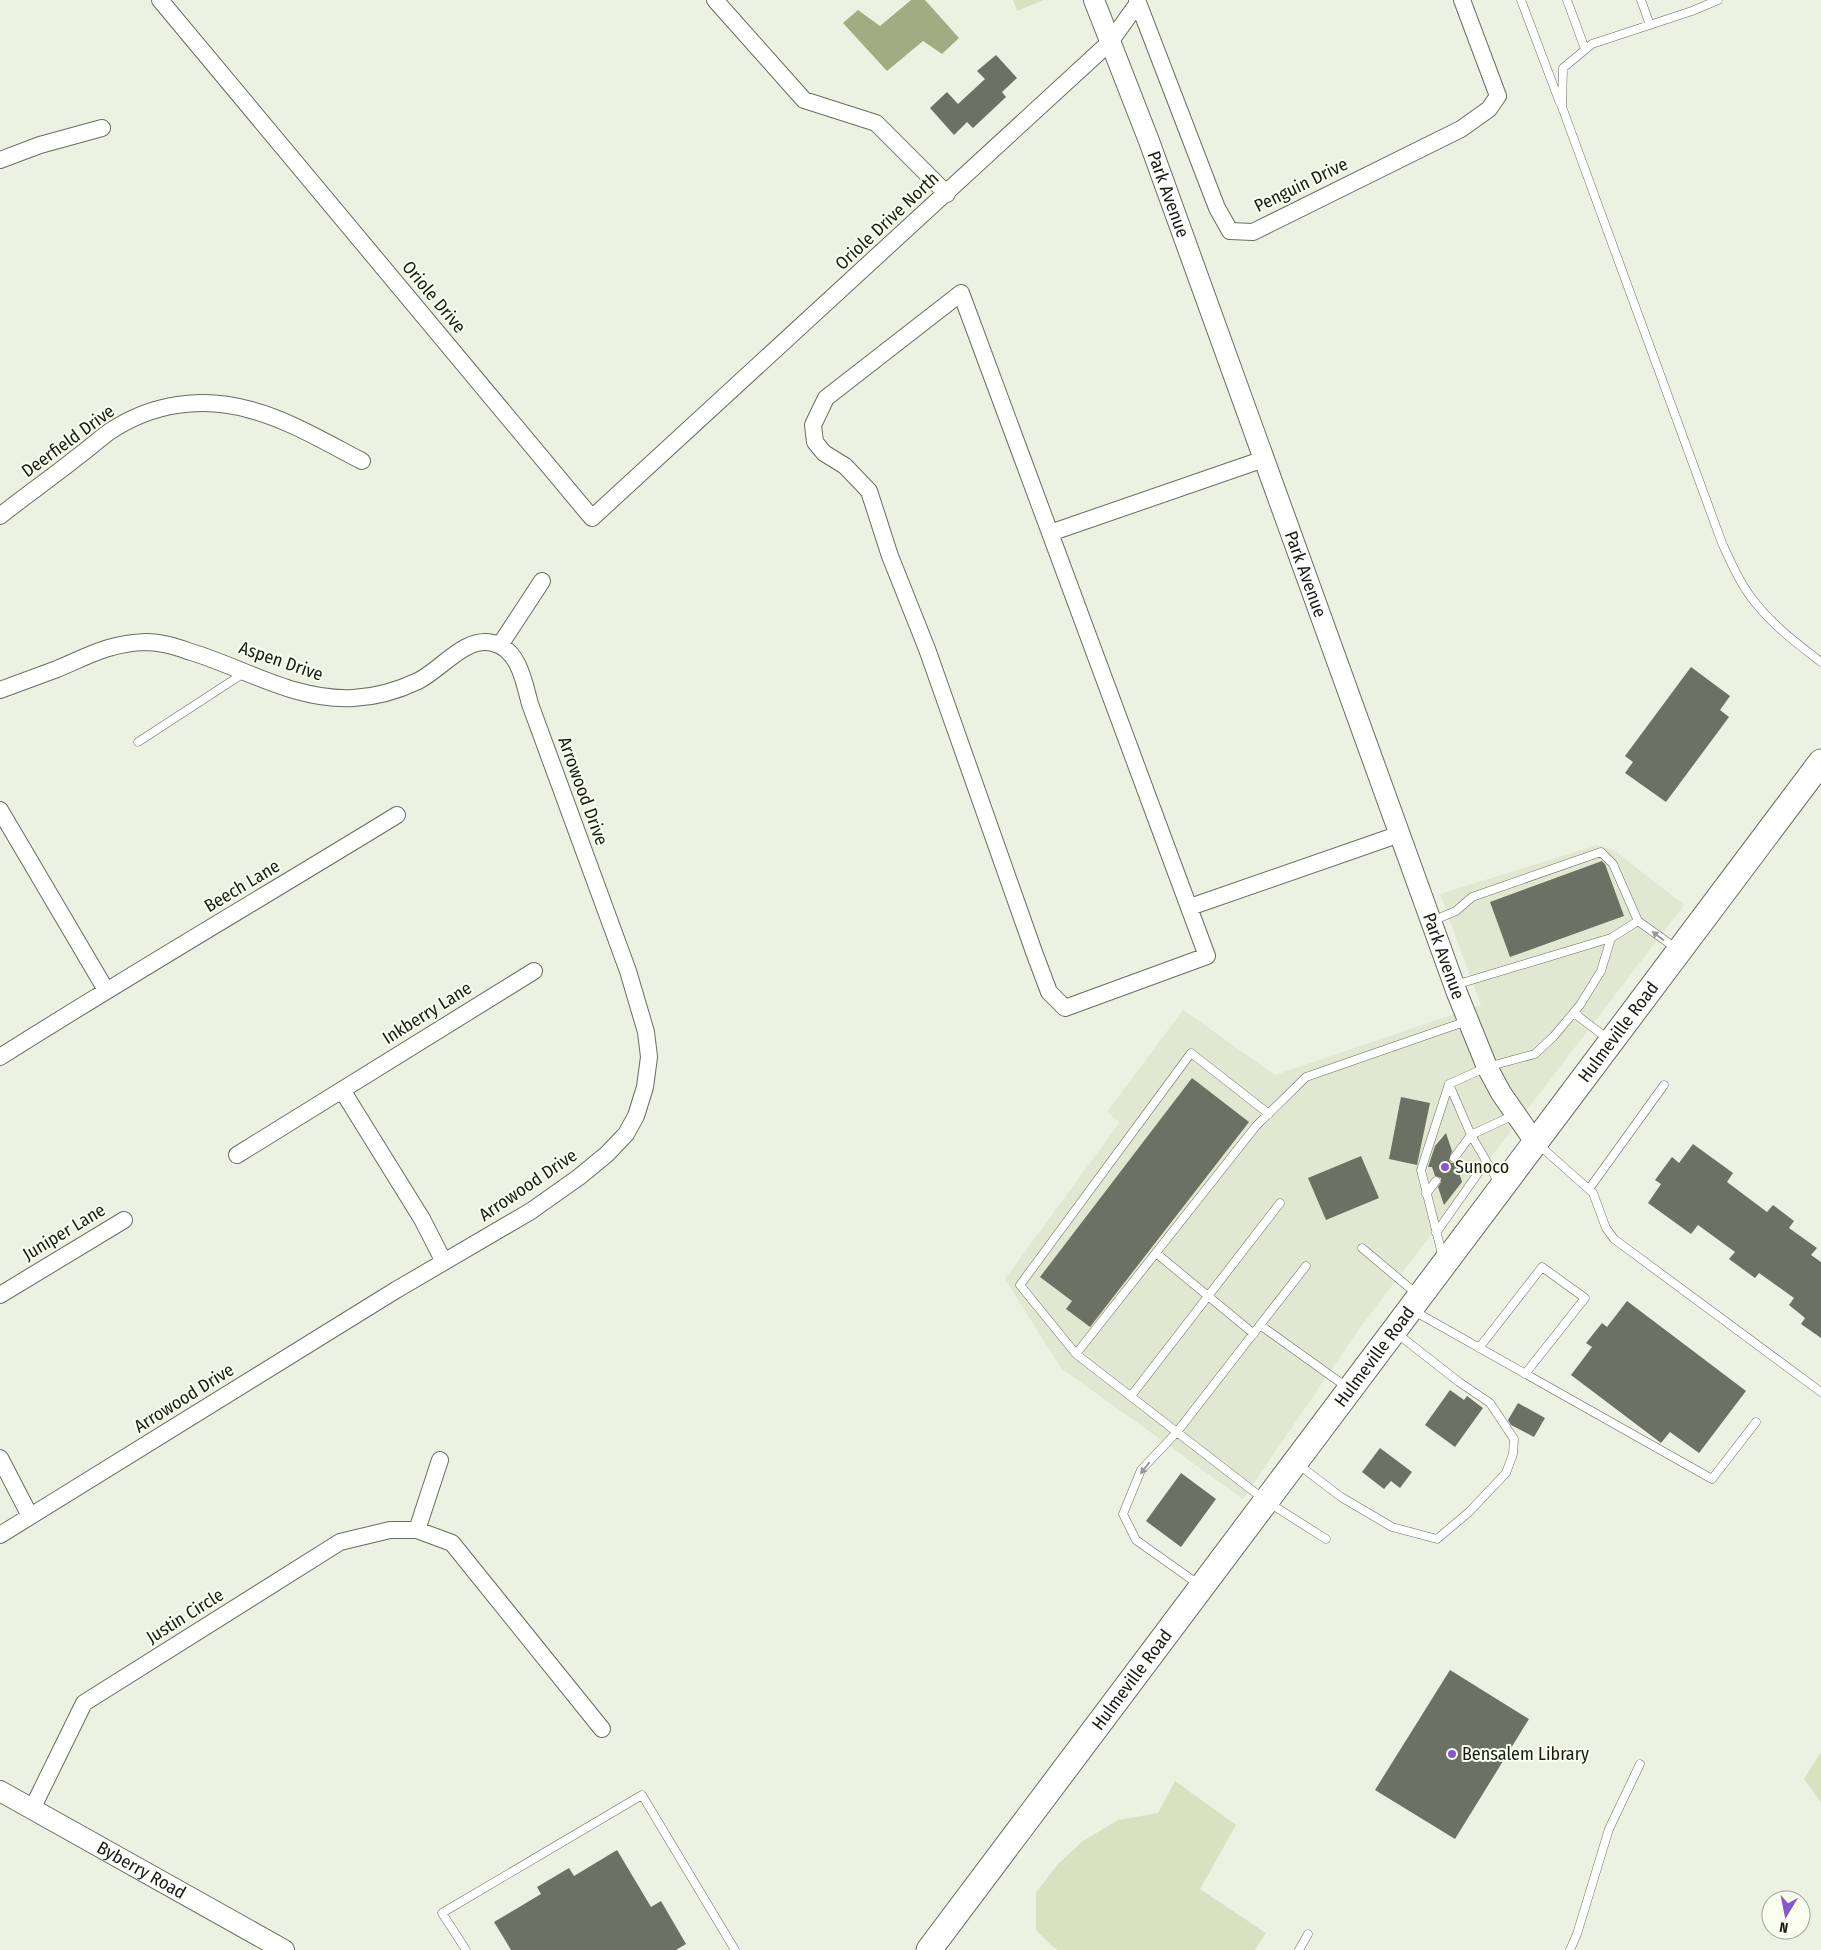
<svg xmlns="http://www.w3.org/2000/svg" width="1821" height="1950" viewBox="0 0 1821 1950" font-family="'Fira Sans Condensed',sans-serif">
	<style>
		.built { fill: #e1e7d0 }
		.green { fill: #d9e2c0 }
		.water { fill: #a2ac82 }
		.building { fill: #6d7164 }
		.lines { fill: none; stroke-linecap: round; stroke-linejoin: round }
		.service-casing { stroke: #696d5f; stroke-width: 9 }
		.minor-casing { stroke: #696d5f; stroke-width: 18 }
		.tertiary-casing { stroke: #696d5f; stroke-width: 22 }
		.primary-casing { stroke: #696d5f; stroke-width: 27 }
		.service { stroke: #fff; stroke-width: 8 }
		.minor { stroke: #fff; stroke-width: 16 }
		.tertiary { stroke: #fff; stroke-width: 20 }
		.primary { stroke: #fff; stroke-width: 25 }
		.oneway { fill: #989896 }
		.poi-dot { fill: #8757d0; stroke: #fafeee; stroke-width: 2 }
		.labels { text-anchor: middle; stroke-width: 4; stroke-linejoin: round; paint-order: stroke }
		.street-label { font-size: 18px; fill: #191b15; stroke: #fafeee }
		.poi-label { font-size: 18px; fill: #191b15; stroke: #fafeee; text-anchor: start }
	</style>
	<rect width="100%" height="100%" fill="#edf1e1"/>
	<!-- built -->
	<path class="built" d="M1598,845L1615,851L1684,905L1359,1329L1243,1499L1061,1368L1005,1279L1120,1122L1107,1112L1183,1010L1275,1075L1481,1005L1440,894Z"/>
	<!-- green -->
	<path class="green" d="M1013,0H1044L1017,11Z
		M1821,1752V1803L1804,1779Z
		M1175,1781L1236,1825L1200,1889L1266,1933L1255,1950H1059L1052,1946L1036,1930V1893L1057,1865L1083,1841L1118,1820L1158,1813Z"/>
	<!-- water -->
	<path class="water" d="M911,0H925L959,38L942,54L923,41L887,71L843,23L858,10L880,26Z"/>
	<!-- building -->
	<path class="building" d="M996,55L1017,78L1002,92L1006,97L973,128L967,122L954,135L930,108L947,92L958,104L985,79L977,71Z
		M1691,667L1730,696L1720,710L1729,717L1666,802L1625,773L1633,762L1625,756Z
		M1602,861L1605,864L1624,916L1510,957L1490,902Z
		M1192,1078L1249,1122L1090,1327L1066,1309L1072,1301L1040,1277Z
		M1401,1097L1430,1103L1417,1165L1389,1159Z
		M1446,1133L1452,1151L1449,1160L1451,1163H1456L1462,1182L1444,1205L1438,1187L1441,1182V1178L1435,1176L1432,1167H1428L1435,1146Z
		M1693,1144L1733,1173L1727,1182L1767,1212L1773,1205L1794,1221L1789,1228L1817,1248L1811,1255L1821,1262V1338L1801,1324L1805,1318L1789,1305L1794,1298L1759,1273L1755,1278L1729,1259L1735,1252L1698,1225L1691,1234L1648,1203L1661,1184L1655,1180L1672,1157L1679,1163Z
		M1361,1156L1379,1198L1326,1220L1308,1178Z
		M1627,1301L1746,1391L1699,1453L1670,1432L1661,1443L1571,1375L1592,1347L1586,1343L1602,1323L1607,1327Z
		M1450,1390L1464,1400L1467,1396L1483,1408L1455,1447L1425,1425Z
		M1518,1403L1545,1418L1534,1437L1511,1425L1508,1420Z
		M1380,1448L1412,1472L1400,1488L1391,1481L1384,1489L1362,1472Z
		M1181,1473L1216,1499L1181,1547L1146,1521Z
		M1450,1670L1529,1719L1455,1839L1375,1790Z
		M617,1850L651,1907L661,1901L686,1944L676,1950H511L494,1922L541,1894L537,1887L569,1868L574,1876Z"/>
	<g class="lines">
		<!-- service casing -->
		<g class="service-casing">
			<path id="service" d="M1521,0L1560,103
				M1567,0L1585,49
				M1641,0L1650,25
				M1718,0L1692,11L1592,44L1563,68L1562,107L1722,543C1732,565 1742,588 1758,606C1776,628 1799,645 1821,662
				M138,742L244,673
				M1432,921L1456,911L1472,897L1601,852L1613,864L1638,921L1677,949
				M1455,985L1611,938L1638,921
				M1574,1013L1608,1039
				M1449,1084L1471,1135L1514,1115
				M1539,1145L1593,1193L1606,1228L1614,1239L1821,1392
				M1454,1158L1471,1135L1499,1183
				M1589,1189L1664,1085
				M1426,1194L1436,1181
				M1436,1233L1486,1162
				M1362,1248L1418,1295
				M1156,1253L1254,1334
				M1443,1258L1421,1170L1449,1084L1487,1067L1535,1054L1554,1036L1580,1005L1601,971L1611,938
				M1414,1311L1712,1479L1756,1422
				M1260,1325L1306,1266
				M1479,1348L1542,1267L1585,1298L1525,1374
				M1076,1354L1020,1285L1191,1053L1269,1114
				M1131,1396L1280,1203
				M1299,1465L1341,1497L1392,1527L1437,1539L1469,1512L1506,1473L1513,1454L1514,1439L1490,1403L1459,1382L1395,1332
				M1326,1539L1266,1501L1076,1354L1256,1126L1306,1077L1467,1021
				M1198,1584L1136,1540L1123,1514L1141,1470L1177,1432L1260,1325L1348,1388
				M466,1950L442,1913L642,1795L735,1950
				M1299,1950L1308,1934
				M1570,1950L1577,1934L1609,1829L1640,1764"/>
		</g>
		<!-- minor casing -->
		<g class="minor-casing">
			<path id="minor" d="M160,0L592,518L1110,42L1138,3
				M715,0L804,100L876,123L947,194
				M1137,0L1217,208L1230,231L1253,232L1461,129L1489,109L1498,96L1462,0
				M0,160L40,145L102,128
				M961,293L1207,956L1065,1008L1049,992L1034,952L927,649L890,556L869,491L845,466L824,453L815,442L813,425L826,398Z
				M0,516C25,496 51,478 76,458C87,450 98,440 109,432C152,403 202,396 251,410C289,420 327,443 362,461
				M1050,533L1264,459
				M500,645L542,581
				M0,690C19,683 38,676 57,669C88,656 110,643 146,642C162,642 176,647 191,652C244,668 295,701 353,698C376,697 397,691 418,681C442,669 465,636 493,643C519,649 524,682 530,704L628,971L646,1032L649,1057L645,1087L636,1116L626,1134L607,1154L579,1177L531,1211L396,1290L0,1535
				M0,810L106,990
				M1190,907L1400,834
				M0,1057C131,974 265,896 397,815
				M342,1090L422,1219L444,1262
				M237,1155L534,971
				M0,1295L124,1220
				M0,1458L30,1516
				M417,1530L440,1460
				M32,1809L84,1703L340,1542L390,1530H417L452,1543L602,1729"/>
		</g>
		<!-- tertiary casing -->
		<g class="tertiary-casing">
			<g id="tertiary">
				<path id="s1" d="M1094,0L1149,141L1457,993L1487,1067L1501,1093L1535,1142"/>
				<path id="s2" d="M0,1791L284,1950"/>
			</g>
		</g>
		<!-- primary casing -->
		<g class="primary-casing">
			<g id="primary">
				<path id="s3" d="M929,1950L1821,762"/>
			</g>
		</g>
		<!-- service -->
		<use href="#service" class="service"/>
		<!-- minor -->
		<use href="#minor" class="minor"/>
		<!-- tertiary -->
		<use href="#tertiary" class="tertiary"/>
		<!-- primary -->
		<use href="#primary" class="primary"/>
	</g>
	<!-- one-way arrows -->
	<defs><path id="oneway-solid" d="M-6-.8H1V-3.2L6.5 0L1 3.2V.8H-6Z" transform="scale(1.25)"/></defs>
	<g class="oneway">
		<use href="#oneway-solid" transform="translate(1658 936) rotate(-143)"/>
		<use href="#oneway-solid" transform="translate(1145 1468) rotate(128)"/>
	</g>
	<!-- markers -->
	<g class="poi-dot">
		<circle cx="1445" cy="1167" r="5"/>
		<circle cx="1452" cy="1754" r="5"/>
	</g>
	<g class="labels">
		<!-- street labels -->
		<g class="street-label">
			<text transform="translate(1301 185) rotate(-26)" y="6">Penguin Drive</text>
			<text dy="6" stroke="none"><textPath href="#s1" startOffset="208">Park Avenue</textPath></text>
			<text transform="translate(887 221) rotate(-43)" y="6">Oriole Drive North</text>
			<text transform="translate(434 297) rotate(50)" y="6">Oriole Drive</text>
			<text transform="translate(68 441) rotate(-36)" y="6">Deerfield Drive</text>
			<text dy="6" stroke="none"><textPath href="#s1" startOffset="612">Park Avenue</textPath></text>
			<text transform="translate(281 661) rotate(19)" y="6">Aspen Drive</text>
			<text transform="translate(583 791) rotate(70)" y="6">Arrowood Drive</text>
			<text transform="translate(242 886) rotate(-31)" y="6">Beech Lane</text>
			<text dy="6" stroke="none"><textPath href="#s1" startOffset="1018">Park Avenue</textPath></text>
			<text transform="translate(427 1013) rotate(-32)" y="6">Inkberry Lane</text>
			<text dy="6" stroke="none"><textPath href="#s3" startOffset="1148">Hulmeville Road</textPath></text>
			<text transform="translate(528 1185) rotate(-34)" y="6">Arrowood Drive</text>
			<text transform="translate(64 1232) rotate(-31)" y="6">Juniper Lane</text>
			<text dy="6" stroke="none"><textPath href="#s3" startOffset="742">Hulmeville Road</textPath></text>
			<text transform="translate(184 1398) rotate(-32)" y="6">Arrowood Drive</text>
			<text transform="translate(185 1616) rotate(-32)" y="6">Justin Circle</text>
			<text dy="6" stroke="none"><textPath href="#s3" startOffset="338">Hulmeville Road</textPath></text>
			<text dy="6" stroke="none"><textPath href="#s2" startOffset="162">Byberry Road</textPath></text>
		</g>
		<!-- poi labels -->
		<g class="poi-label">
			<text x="1455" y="1173">Sunoco</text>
			<text x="1462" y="1760">Bensalem Library</text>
		</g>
	</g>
	<!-- north arrow -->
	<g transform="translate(1786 1915) rotate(190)"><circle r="24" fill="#fafeee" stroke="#a0a397"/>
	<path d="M0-4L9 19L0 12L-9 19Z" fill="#8757d0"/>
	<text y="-8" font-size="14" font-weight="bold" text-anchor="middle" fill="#191b15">N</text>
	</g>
</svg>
